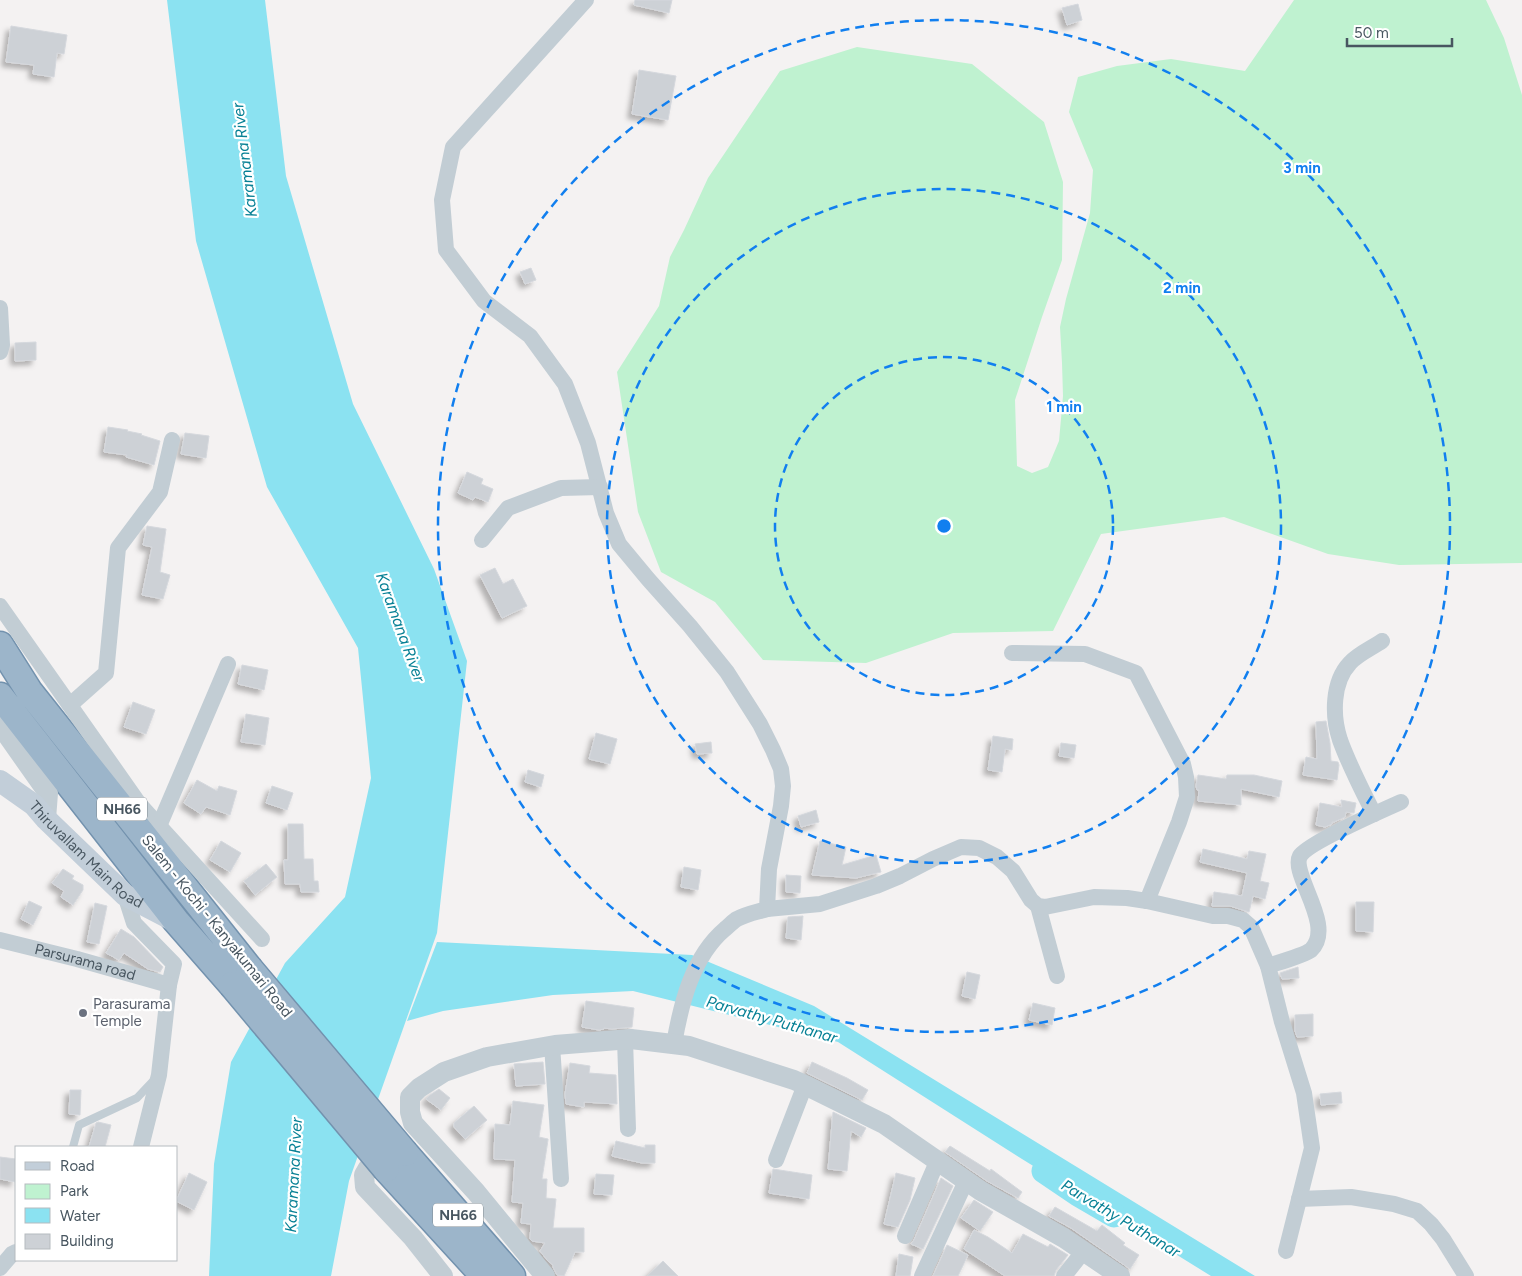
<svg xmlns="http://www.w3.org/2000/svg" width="1522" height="1276" viewBox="0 0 1522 1276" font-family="Figtree,sans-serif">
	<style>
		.green { fill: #bff2d0 }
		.water { fill: #8be2f1 }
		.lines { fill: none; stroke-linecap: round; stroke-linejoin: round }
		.river { stroke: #8be2f1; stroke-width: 25 }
		.building { fill: #cdd1d6; stroke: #d5d8dd; filter: url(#shadow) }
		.trunk-casing { stroke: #7392ae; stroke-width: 29 }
		.service { stroke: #c2cdd4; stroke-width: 8 }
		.minor { stroke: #c2cdd4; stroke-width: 16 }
		.tertiary { stroke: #c2cdd4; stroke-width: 20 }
		.secondary { stroke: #c2ced9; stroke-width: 22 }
		.trunk { stroke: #9cb5ca; stroke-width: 26 }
		.trunk-bridge-casing { stroke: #7392ae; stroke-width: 29; stroke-linecap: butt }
		.trunk-bridge { stroke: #9cb5ca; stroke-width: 26 }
		.ring { fill: none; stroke: #117fef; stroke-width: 2.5; stroke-dasharray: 9 6 }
		.worship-dot { fill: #6b7280; stroke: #fff; stroke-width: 2 }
		.labels { text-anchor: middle; stroke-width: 4.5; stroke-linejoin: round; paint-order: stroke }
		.shield { fill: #fff; stroke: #7f8990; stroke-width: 1 }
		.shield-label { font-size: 14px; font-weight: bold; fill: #485660 }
		.street-label { font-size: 15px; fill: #485660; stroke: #fff }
		.worship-label { font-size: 15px; fill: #5b616d; stroke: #fff; text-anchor: start }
		.water-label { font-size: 16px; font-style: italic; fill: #078095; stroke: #fff }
		.centre { fill: #117fef; stroke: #fff; stroke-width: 2.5 }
		.ring-label { font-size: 15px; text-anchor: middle; font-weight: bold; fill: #117fef; stroke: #fff; stroke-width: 4.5; stroke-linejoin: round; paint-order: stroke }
	</style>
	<defs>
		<filter id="shadow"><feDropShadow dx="-4.5" dy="4.5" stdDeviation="2.5" flood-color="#0004"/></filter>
	</defs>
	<rect width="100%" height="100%" fill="#f4f2f2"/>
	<!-- green -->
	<path class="green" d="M1294,0H1486L1504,38L1522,95V563L1399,565L1328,554L1224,517L1101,534L1053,631L953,633L866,663L763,660L715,602L661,572L638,512L617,372L659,306L670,257L684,230L708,178L780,71L857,47L972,64L1044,122L1063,182L1062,260L1042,317L1015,400L1017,466L1032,473L1048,467L1059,441L1063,396L1062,363L1060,327L1066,299L1090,213L1093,170L1069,112L1078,77L1117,66L1171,59L1245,71Z"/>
	<!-- water -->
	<path class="water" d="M167,0H265L286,176L353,404L434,569L467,661L437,933L349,1181L331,1276H209L214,1164L231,1062L285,963L345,897L371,778L358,648L267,487L196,241Z
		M437,942L692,955L814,1006L1255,1276H1211L1022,1159L838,1042L633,991L553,995L443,1011L407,1021Z"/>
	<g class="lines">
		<!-- river -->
		<path class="river" d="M1044,1171L1078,1194L1114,1215"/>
	</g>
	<!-- building -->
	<path class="building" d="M635,0H672L669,13L634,5Z
		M1078,4L1082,20L1067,25L1062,8Z
		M11,26L67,35L64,54L57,53L54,77L33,74L34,65L6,62Z
		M639,70L676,76L668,120L632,114Z
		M531,268L536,280L525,284L520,272Z
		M36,342V360L15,361V343Z
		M108,427L128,430L127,431L142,434L141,435L160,441L154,465L126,457L127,455L104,452Z
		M185,433L209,436L206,458L181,454Z
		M467,472L483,479L481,484L493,489L488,502L475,497L473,500L458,493Z
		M147,526L166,529L160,572L170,575L163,599L142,595L152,547L143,545Z
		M495,568L503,584L513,579L527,606L502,618L480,575Z
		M242,665L268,670L264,690L238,684Z
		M133,702L155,710L146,734L124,727Z
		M246,714L269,718L265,745L241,742Z
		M1326,721L1330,743L1331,761L1338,762L1339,765L1337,780L1303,775L1306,757L1317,759L1316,722Z
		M596,733L617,739L610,764L589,759Z
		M993,736L1013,739L1012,750L1005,749L1002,772L988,770Z
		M711,742L712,753L697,754L695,744Z
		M1061,743L1076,745L1074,758L1059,756Z
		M528,770L544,775L541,787L525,782Z
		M1198,775L1226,779L1227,775H1254L1282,781L1279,797L1241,789V805L1198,801L1199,790H1197L1196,786Z
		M197,780L217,791L219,786L237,791L230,815L206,807L201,814L184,803Z
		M272,786L293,793L287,810L266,803Z
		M1341,800L1356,803L1354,813L1346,812L1345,817L1334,822H1332V824L1325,827L1316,825L1320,803L1342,807Z
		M816,810L819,822L801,827L798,816Z
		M288,824H303L304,859H313L314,881H318L319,892H301L300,884H285L284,860H288Z
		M221,841L241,853L230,872L210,860Z
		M820,841L846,847L842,865L876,855L881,872L856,878L812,875Z
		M1203,849L1247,859L1249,851L1266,854L1260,881L1269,883L1265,899L1253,896L1249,912L1230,906H1212L1214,892L1242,896L1247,873L1200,862Z
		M266,864L277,877L255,895L244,881Z
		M684,867L701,870L698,890L681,887Z
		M63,869L74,876L72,879L83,885V890L73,905L61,897L64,891L52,883Z
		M786,875L801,876L800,893L786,892Z
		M29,901L42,907L33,925L21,919Z
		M1356,902H1374L1373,932L1356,931Z
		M95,903L107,906L99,944L87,942Z
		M803,916L801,940L786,938L788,917Z
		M121,929L134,937L163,967L160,972L148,969L124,953L119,960L106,953Z
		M1298,967L1299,978L1282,979L1280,973Z
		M967,972L980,975L975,999L962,996Z
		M586,1001L634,1008L632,1027L612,1029L604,1028V1029L599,1030L582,1027Z
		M1033,1003L1055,1008L1052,1025L1029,1020Z
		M1313,1014V1036L1297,1037L1295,1031V1015Z
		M543,1062L545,1084L516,1086L514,1064Z
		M812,1062L847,1078L868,1090L862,1100L807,1073Z
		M570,1063L590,1066L589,1073L616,1075L617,1104L584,1102V1107L566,1104L565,1094Z
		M439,1089L450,1098L441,1110L426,1099L430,1095Z
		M70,1090H81L80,1115L69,1114Z
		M1341,1092L1342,1103L1321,1105L1320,1094Z
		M513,1101L544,1105L539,1137L548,1139V1140L542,1179H547L546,1198L556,1199L553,1228H584V1252H575L564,1276L557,1275L553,1267V1265L548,1261L540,1251L545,1243L532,1241L530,1239L531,1224L521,1223L523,1203L512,1202L515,1160L494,1159L495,1124L510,1125Z
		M474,1106L487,1120L465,1139L454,1127V1123Z
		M833,1112L866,1128L861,1137L851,1131L847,1171L828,1169Z
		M98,1122L111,1125L105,1147H89L96,1123Z
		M616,1141L645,1148V1145H655V1163H642L612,1156Z
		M950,1146L990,1171L991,1169L1022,1192L1018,1198L987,1181L945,1152Z
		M0,1157L16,1159L15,1182L0,1179Z
		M773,1169L812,1175L809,1199L769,1193Z
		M189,1173L207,1182L194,1210L176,1201Z
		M896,1173L915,1178L910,1200L898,1227L884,1224Z
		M596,1174L614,1175L612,1195L594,1194Z
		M941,1178L953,1186L923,1249L911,1244L914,1240Z
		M974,1200L993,1212L980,1231L961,1218Z
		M1055,1207L1097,1231L1102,1225L1125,1243L1123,1245L1139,1255L1130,1269L1071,1228L1049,1216Z
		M974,1230L988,1237L1012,1253L1023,1234L1048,1247L1050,1244L1068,1255L1056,1270L1054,1276H1005L964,1249Z
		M947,1245L968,1255L958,1276H933Z
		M899,1254L913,1257L910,1276H896Z
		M663,1261L678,1276H647Z"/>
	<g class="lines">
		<!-- trunk casing -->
		<g class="trunk-casing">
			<path id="trunk" d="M0,645L29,691L249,968
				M0,696L176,921L232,985
				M405,1153L512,1276
				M386,1169L484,1276"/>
		</g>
		<!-- service -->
		<path class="service" d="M73,1147L79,1125L137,1098L154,1080"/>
		<!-- minor -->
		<g class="minor">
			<path d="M586,0L453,147L442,200L446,250L484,301L530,336L565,384L588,443L606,513L619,544L648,579L690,626L727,672L760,724L773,750L781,769L783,786L781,806L769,869L767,909C757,912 746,914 737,919C733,921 729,926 725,929C692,957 681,1004 674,1044"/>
			<path d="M0,308L2,345L0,352"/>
			<path d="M482,540L508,508L561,488L600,487"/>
			<path d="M0,606L140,805L262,939"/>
			<path d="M1012,653L1085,654L1136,673L1183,764L1186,777L1187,797L1179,822L1147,901"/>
			<path d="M70,705L106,673L118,548L160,492L172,440"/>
			<path d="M1374,814C1362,790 1349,765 1340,740C1332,716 1332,682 1350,663C1358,654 1372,648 1382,641"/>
			<path d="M159,826L228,664"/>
			<path d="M125,895L134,923L174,964L169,985L159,1075L141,1147"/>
			<path d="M1038,906L1057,976"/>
			<path d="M767,909L820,904L876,886L900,876L933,859L961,847L979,848L997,857L1013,871L1031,900L1038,906L1045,907L1094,897L1127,898L1147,901L1213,916H1228L1243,920L1251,927L1268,966L1282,1022L1304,1093L1312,1148L1286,1251"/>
			<path id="s1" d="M0,940L77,959L169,985"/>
			<path d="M1268,966C1277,963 1305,955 1311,950C1336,926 1290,874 1300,856C1308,843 1383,810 1401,802"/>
			<path d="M625,1040L628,1129"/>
			<path d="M552,1045L561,1179"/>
			<path d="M776,1160L805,1085"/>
			<path d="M1299,1199L1351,1197L1394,1204L1417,1211L1431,1224L1443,1239L1466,1276"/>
			<path d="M905,1236L937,1162"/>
			<path d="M0,1268L12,1254L16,1252"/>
			<path d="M922,1276L966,1181"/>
			<path d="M1064,1276L1083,1252"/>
		</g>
		<!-- tertiary -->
		<path class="tertiary" d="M0,725L48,793L46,819
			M387,1149L368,1168L364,1175L365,1187L413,1238L443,1276
			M545,1276L476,1192L413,1123L410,1112V1097L419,1088L444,1072L487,1057L555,1045L631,1039L689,1046L794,1080L805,1085L884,1124L981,1191L1064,1238L1120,1276"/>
		<!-- secondary -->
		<path class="secondary" id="s2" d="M0,781L34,805L46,819L125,895L175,921"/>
		<!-- trunk -->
		<use href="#trunk" class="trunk"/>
		<!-- trunk-bridge casing -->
		<g class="trunk-bridge-casing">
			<path id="trunk-bridge" d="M249,968L405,1153
				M232,985L386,1169"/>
		</g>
		<!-- trunk-bridge -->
		<use href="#trunk-bridge" class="trunk-bridge"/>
	</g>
	<!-- distance rings -->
	<g class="ring">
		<circle cx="944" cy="526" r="169"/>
		<circle cx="944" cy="526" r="337"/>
		<circle cx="944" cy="526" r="506"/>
	</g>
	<!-- markers -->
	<circle class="worship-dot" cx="83" cy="1013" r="5"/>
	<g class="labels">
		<!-- shield labels -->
		<g class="shield">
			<rect x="97" y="797.5" width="50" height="23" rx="4"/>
			<rect x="433" y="1203.5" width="50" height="23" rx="4"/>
		</g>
		<g class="shield-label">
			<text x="122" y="814">NH66</text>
			<text x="458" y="1220">NH66</text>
		</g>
		<!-- street labels -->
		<g class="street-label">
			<text dy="5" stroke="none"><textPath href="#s2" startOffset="114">Thiruvallam Main Road</textPath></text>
			<text transform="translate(217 926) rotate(51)" y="5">Salem - Kochi - Kanyakumari Road</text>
			<text dy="5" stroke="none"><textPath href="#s1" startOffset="88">Parsurama road</textPath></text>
		</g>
		<!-- worship labels -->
		<g class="worship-label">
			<text x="93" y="1009">Parasurama<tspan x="93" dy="17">Temple</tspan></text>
		</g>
		<!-- water labels -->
		<g class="water-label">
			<text transform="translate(244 160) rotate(-97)" y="6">Karamana River</text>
			<text transform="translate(401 627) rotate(70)" y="6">Karamana River</text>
			<text transform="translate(772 1019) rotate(16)" y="6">Parvathy Puthanar</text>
			<text transform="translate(293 1175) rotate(-87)" y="6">Karamana River</text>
			<text transform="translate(1121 1218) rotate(31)" y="6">Parvathy Puthanar</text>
		</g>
	</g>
	<circle cx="944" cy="526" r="8" class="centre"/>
	<g class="ring-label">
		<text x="1302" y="173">3 min</text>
		<text x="1182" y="293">2 min</text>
		<text x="1064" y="412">1 min</text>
	</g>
	<!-- legend -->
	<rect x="15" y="1146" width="162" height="115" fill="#ffffff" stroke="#b6bbbf"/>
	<rect x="25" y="1162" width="25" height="8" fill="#c2ced9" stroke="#b6bbbf"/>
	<text x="60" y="1171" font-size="15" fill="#485660">Road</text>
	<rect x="25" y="1184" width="25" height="15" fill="#bff2d0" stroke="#b6bbbf"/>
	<text x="60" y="1196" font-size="15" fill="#485660">Park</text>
	<rect x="25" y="1208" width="25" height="15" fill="#8be2f1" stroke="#b6bbbf"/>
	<text x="60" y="1221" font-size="15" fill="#485660">Water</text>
	<rect x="25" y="1234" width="25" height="15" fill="#cdd1d6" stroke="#b6bbbf"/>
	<text x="60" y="1246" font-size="15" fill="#485660">Building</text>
	<!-- scale -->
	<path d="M1347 38v8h105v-8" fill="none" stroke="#485660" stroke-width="2.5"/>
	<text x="1354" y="38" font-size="15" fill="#485660" stroke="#ffffff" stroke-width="4" paint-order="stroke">50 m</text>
</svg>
